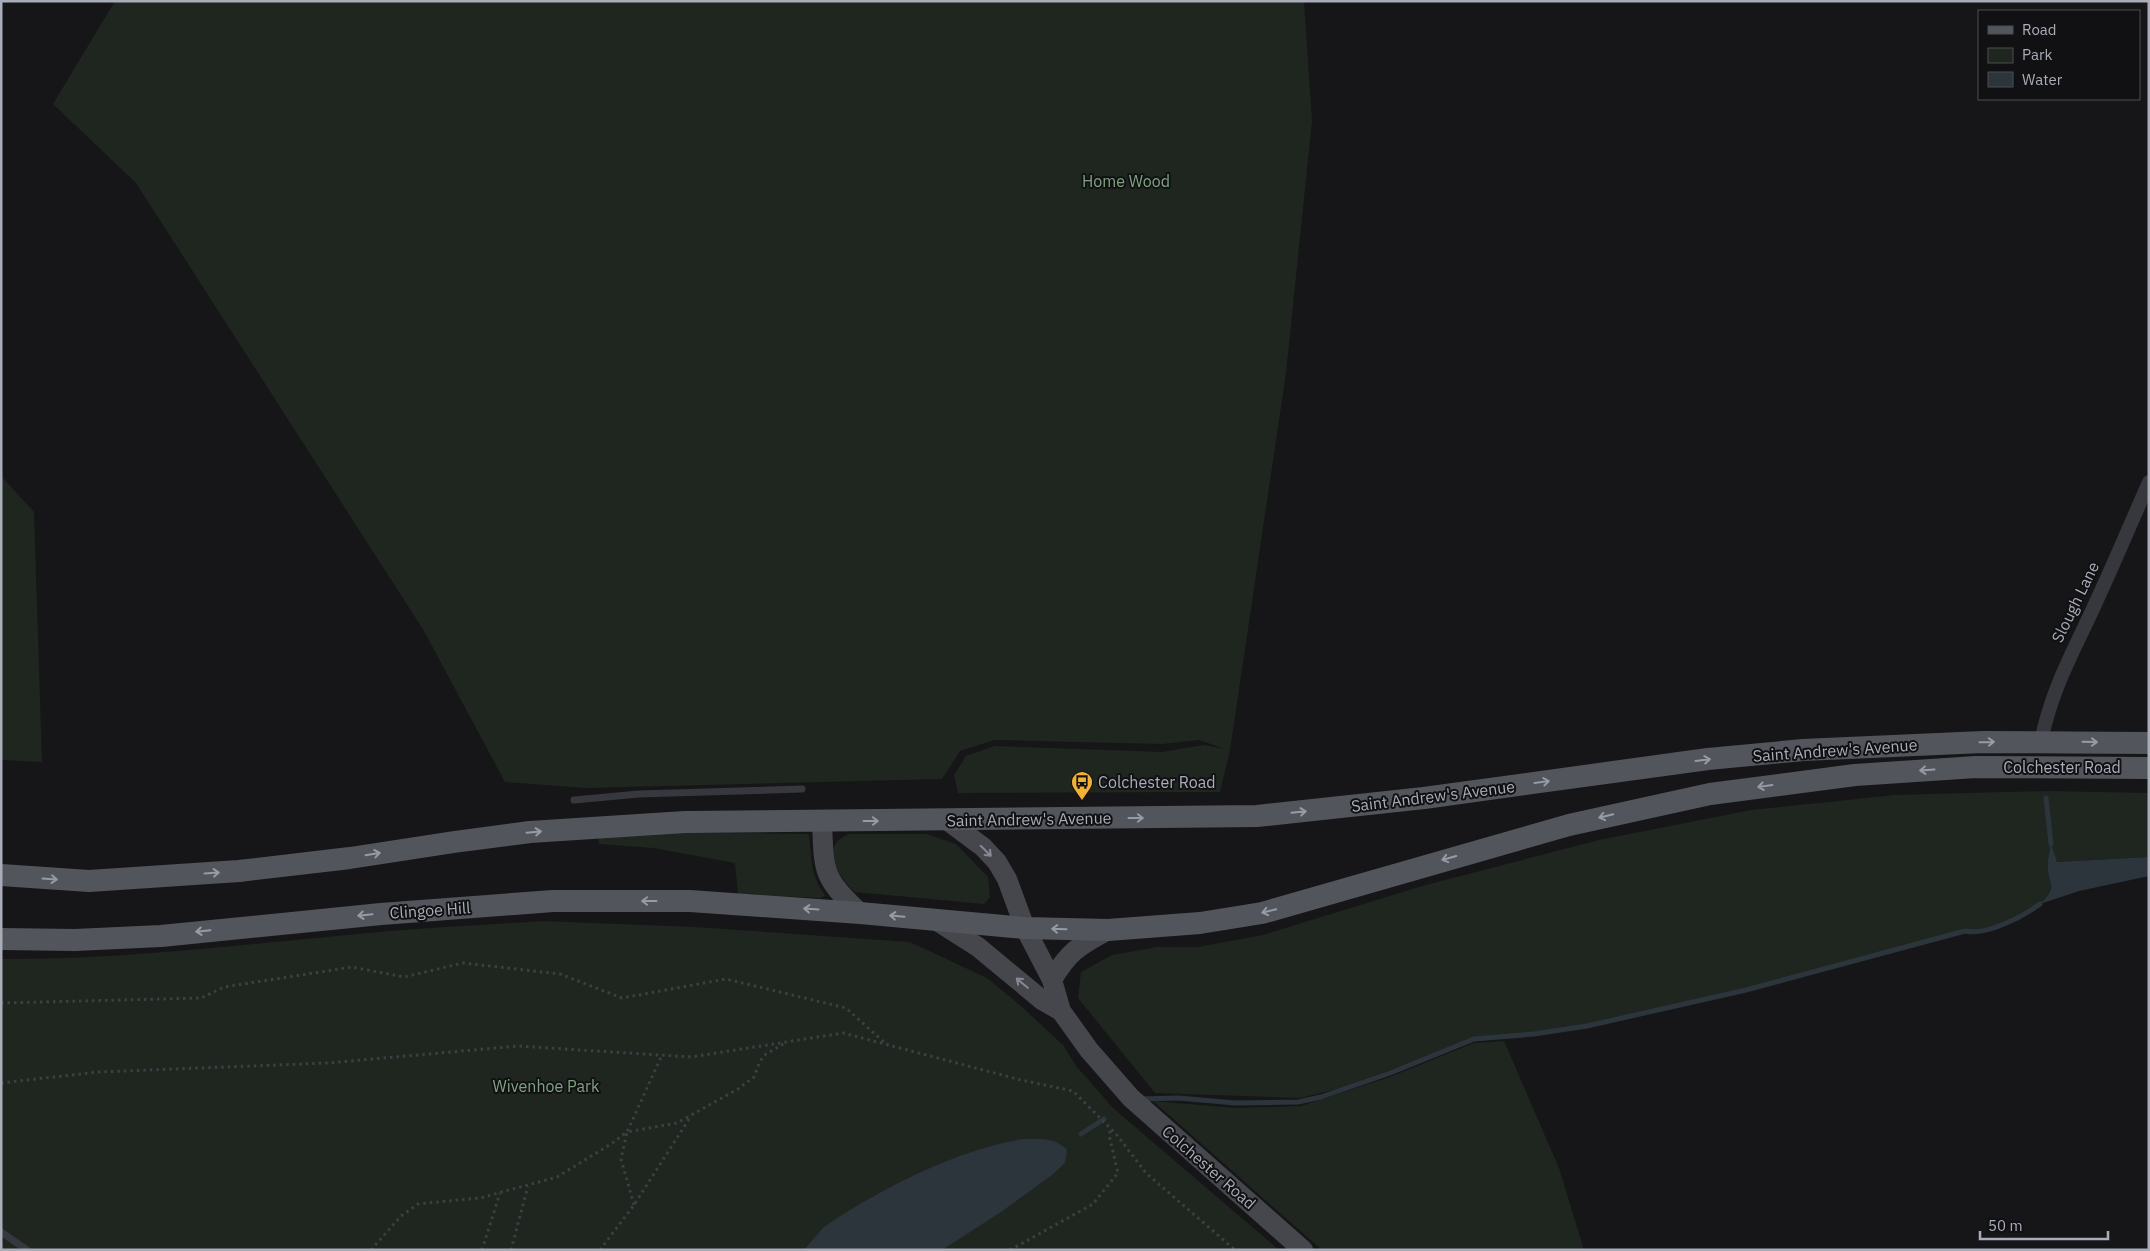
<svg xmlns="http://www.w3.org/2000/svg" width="2150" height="1251" viewBox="0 0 2150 1251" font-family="'IBM Plex Sans',sans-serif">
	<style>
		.green { fill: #1e261f }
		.water { fill: #2c353c }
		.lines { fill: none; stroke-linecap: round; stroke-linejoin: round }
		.stream { stroke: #2c353c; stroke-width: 5 }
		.path { stroke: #3d3f44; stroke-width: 3; stroke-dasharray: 2.5 4; stroke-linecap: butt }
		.lane { stroke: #37383d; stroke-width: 7 }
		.street { stroke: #37383d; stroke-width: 14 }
		.secondary { stroke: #45474d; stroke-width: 20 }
		.primary { stroke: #53555c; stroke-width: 22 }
		.oneway { stroke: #979ba6 }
		.oneway2 { stroke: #858993 }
		.labels { text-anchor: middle; stroke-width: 4; stroke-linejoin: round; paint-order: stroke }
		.park-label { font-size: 16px; fill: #7fa381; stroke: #111113 }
		.street-label { font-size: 16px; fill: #a8adb8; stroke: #111113 }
		.poi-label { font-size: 16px; fill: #a8adb8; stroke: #111113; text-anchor: start }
	</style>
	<rect width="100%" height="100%" fill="#161618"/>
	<!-- green -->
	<path class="green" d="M115,1H1304L1312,121L1286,373L1230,750L1220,792L958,793L954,775L966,756L995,746L1162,752L1204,745L1225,749L1199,740L1162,744L994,740L960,751L942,779L586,788L505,782L424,631L136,183L53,104Z
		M1,476L34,512L42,762L1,760Z
		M2048,791L2149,793V857L2056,862L2051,845C2051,857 2055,883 2050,892C2041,912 1986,935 1965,931L1746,990L1587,1026L1534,1034L1474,1039L1341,1088L1300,1098L1155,1093L1078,998L1081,972L1112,955L1157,947H1198L1263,935L1422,886L1599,840L1751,810L1895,795Z
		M654,832L809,834C812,859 809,873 825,895L821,898L738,894L735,863L653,848L599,844L598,836Z
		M849,834H927L956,844L988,877L990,897L984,904L855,892C838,877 818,846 849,834Z
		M542,921L695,927L910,942L987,978L1021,1006L1063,1045L1077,1067L1113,1108L1279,1250H1V959C124,960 246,944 368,933C426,928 484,925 542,921Z
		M1504,1041L1559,1168L1584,1250H1322L1153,1101L1235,1108L1301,1106L1390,1077L1474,1043Z"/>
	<!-- water -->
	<path class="water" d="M2051,844L2057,862L2149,857V876L2079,891L2040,904C2060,885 2047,885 2048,864C2048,857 2050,850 2051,844Z
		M1023,1139C1039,1139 1056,1137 1067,1150L1065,1163L1052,1175L1001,1212L942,1250H804L823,1228L837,1218C893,1183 957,1150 1023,1139Z"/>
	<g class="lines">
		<!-- stream -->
		<path class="stream" d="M2046,798L2051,844
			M1139,1099L1179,1098L1235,1103L1298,1102L1321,1097L1390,1073L1474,1039L1534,1034L1587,1026L1746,990L1965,931C1986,936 2022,917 2040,904
			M1081,1134L1104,1119"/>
		<!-- path -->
		<path class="path" d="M1,1003L201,998L224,987L352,967L404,977L463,963L560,974L622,998L726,979L846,1008L885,1043
			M1,1083L98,1072L328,1063L518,1046L691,1057L843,1033L1021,1080L1073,1091L1116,1134L1146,1173L1235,1250
			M634,1205L621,1159L627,1132L677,1123L738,1089L754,1077L760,1061L766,1054L785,1043
			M371,1250L401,1216L418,1204L480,1198L557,1177L611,1144L627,1132L662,1055
			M482,1250L500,1193
			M511,1250L528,1186
			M600,1250L634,1205L691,1116
			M1010,1250L1093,1204L1118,1173L1109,1135L1111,1129"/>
		<!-- lane -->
		<path class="lane" d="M574,800L639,794L802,789
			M1,1232L27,1250"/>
		<!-- street -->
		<path class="street" d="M2041,741C2053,685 2074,651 2097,600C2115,561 2132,521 2149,482"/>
		<!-- secondary -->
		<path class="secondary" d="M822,821C824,872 822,877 860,913
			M948,821L983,847L997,862L1007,879L1025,928L1052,980L1061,1011L1089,1050L1131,1098L1303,1250
			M934,919L978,947L1042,1000L1061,1011
			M1052,980C1069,951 1079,946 1108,930"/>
		<!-- primary -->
		<path class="primary" d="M1,875L89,881L239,871L350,858L454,842L530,832L685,822L1257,816L1424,798L1708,759L1803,750L1983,742L2149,743
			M1,939L75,940L161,936L381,914L553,901H690L860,913L1025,928L1108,930L1200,923L1262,913L1569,825L1710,794L1855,775L1976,767L2149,768"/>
	</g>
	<!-- one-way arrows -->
	<defs><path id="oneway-shaft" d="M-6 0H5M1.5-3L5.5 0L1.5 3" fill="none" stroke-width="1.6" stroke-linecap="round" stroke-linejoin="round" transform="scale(1.25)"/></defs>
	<g class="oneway">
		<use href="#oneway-shaft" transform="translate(1987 742) rotate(-1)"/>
		<use href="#oneway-shaft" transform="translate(2090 742) rotate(1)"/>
		<use href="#oneway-shaft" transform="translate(1703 760) rotate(-7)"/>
		<use href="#oneway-shaft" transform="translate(1927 770) rotate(176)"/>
		<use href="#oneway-shaft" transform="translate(1542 782) rotate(-8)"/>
		<use href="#oneway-shaft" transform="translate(1765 786) rotate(172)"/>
		<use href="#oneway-shaft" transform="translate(1299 812) rotate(-6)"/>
		<use href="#oneway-shaft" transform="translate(1606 816) rotate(166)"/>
		<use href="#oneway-shaft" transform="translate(1136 818)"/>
		<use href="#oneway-shaft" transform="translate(871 821)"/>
		<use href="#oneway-shaft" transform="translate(534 832) rotate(-5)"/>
		<use href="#oneway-shaft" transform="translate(373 854) rotate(-9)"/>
		<use href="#oneway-shaft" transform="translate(1449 858) rotate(164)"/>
		<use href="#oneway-shaft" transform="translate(212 873) rotate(-4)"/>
		<use href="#oneway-shaft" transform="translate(50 879) rotate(4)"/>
		<use href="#oneway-shaft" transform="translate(649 901) rotate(180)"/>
		<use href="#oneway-shaft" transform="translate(811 909) rotate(-176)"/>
		<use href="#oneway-shaft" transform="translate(1269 911) rotate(166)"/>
		<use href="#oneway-shaft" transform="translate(365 915) rotate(174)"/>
		<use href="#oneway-shaft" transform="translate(897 916) rotate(-175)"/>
		<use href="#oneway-shaft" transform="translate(1059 929) rotate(-178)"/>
		<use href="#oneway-shaft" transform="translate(203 931) rotate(174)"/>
	</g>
	<g class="oneway2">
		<use href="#oneway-shaft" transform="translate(986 851) rotate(45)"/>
		<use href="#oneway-shaft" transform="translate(1022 983) rotate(-140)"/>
	</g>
	<!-- icons -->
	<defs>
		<g id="bus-pin" transform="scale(1.125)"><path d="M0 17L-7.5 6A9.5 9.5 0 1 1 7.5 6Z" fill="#f2b134" stroke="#111113"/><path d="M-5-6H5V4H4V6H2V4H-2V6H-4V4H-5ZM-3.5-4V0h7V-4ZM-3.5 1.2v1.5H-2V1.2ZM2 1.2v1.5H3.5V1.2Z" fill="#111"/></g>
	</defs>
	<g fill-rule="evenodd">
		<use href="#bus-pin" x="1082" y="782"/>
	</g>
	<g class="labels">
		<!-- park labels -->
		<g class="park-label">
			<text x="1126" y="187">Home Wood</text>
			<text x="546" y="1092">Wivenhoe Park</text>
		</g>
		<!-- street labels -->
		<g class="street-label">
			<text transform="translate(2075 602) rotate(-64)" y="6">Slough Lane</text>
			<text transform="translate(1835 750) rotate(-4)" y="6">Saint Andrew's Avenue</text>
			<text x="2062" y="773">Colchester Road</text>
			<text transform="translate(1433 796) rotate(-7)" y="6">Saint Andrew's Avenue</text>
			<text transform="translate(1029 819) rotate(-1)" y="6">Saint Andrew's Avenue</text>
			<text transform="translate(430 910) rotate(-4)" y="6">Clingoe Hill</text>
			<text transform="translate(1209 1167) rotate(41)" y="6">Colchester Road</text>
		</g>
		<!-- poi labels -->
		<g class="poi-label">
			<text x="1098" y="788">Colchester Road</text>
		</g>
	</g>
	<!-- border -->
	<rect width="2150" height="1251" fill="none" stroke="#a8adb8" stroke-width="5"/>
	<!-- legend -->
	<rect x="1978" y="10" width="162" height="90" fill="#111113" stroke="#4d4f55"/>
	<rect x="1988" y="26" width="25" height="8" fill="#53555c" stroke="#4d4f55"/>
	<text x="2022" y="35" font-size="15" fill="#a8adb8">Road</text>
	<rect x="1988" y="48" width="25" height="15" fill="#1e261f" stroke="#4d4f55"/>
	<text x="2022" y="60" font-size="15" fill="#a8adb8">Park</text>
	<rect x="1988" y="72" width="25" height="15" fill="#2c353c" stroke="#4d4f55"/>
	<text x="2022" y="85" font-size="15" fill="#a8adb8">Water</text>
	<!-- scale -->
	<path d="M1980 1231v8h128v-8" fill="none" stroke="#a8adb8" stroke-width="2.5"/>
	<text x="1988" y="1231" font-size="15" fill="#a8adb8" stroke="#111113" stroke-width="4" paint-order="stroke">50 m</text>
</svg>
